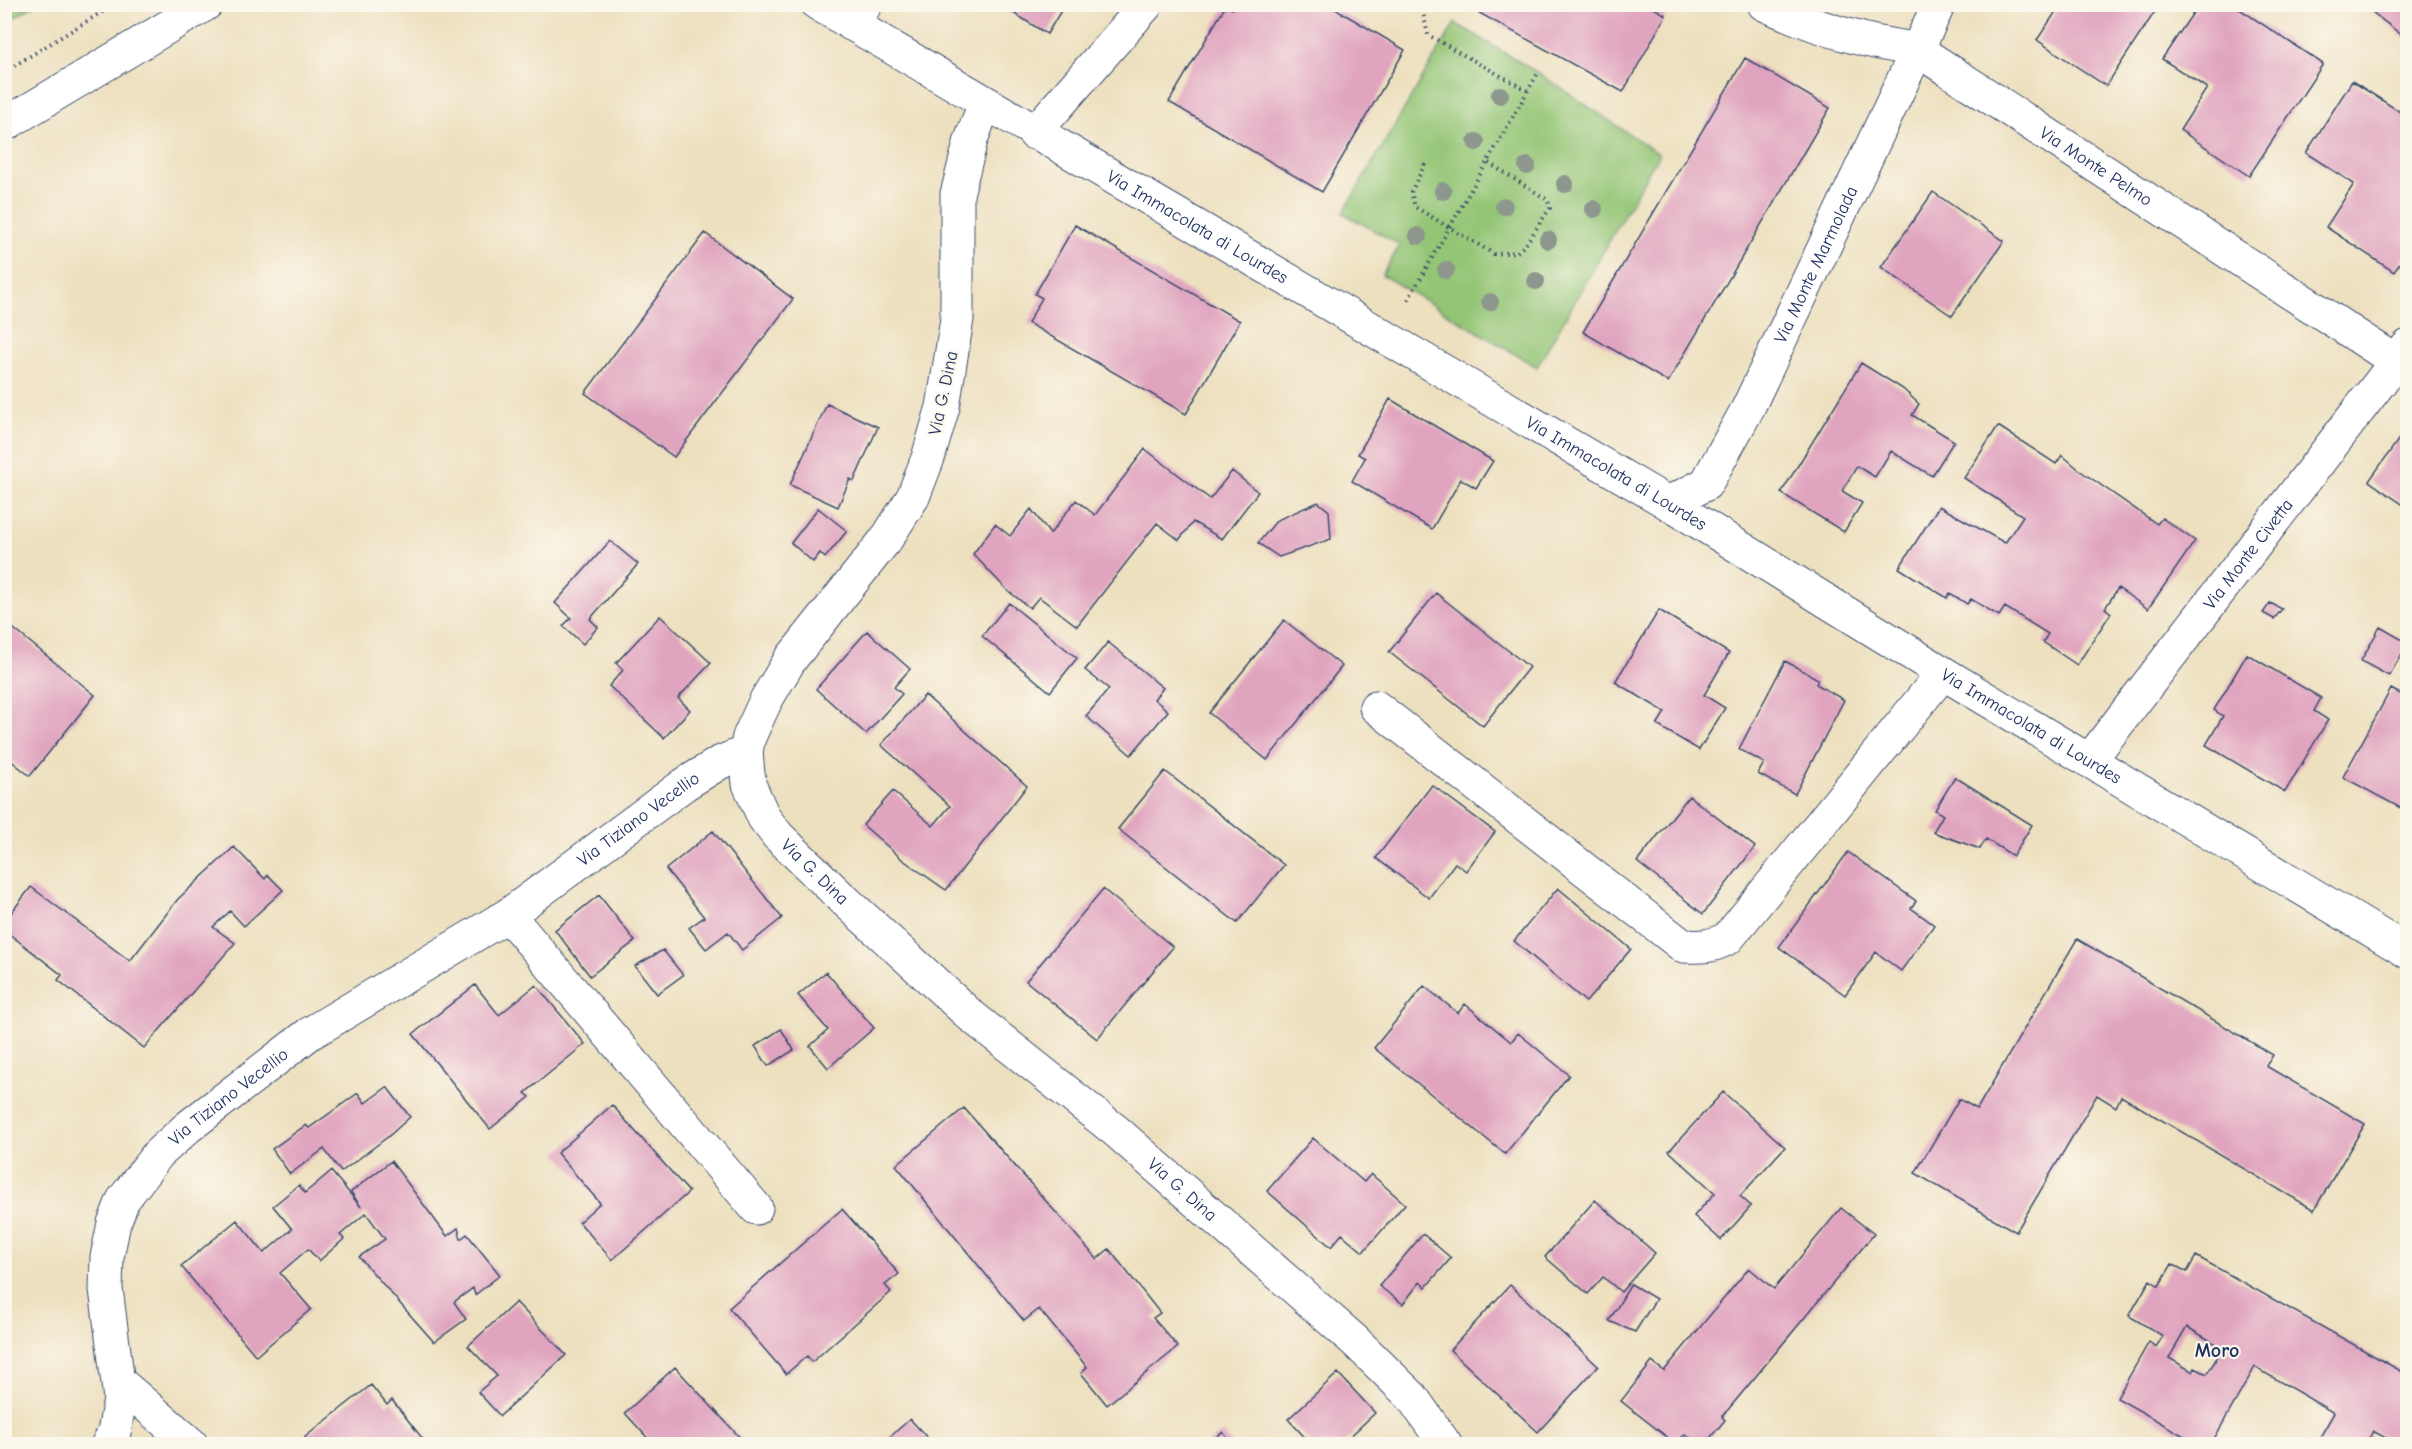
<svg xmlns="http://www.w3.org/2000/svg" width="2412" height="1449" viewBox="0 0 2412 1449" font-family="'Comic Neue',sans-serif">
	<style>
		.green { fill: #93c575; stroke: #577a6a; stroke-width: 1.5 }
		.building { fill: #e0a4bf; fill-rule: evenodd }
		.lines { fill: none; stroke-linecap: round; stroke-linejoin: round }
		.minor-casing { stroke: #3a4a6d; stroke-width: 35 }
		.major-casing { stroke: #3a4a6d; stroke-width: 35 }
		.path { stroke: #3a4a6d; stroke-width: 4; stroke-dasharray: 1.5 4.5; stroke-linecap: butt }
		.minor { stroke: #fff; stroke-width: 33 }
		.major { stroke: #fff; stroke-width: 33 }
		.tree { fill: #8d978e }
		.labels { text-anchor: middle; stroke-width: 4.5; stroke-linejoin: round; paint-order: stroke }
		.street-label { font-size: 18px; fill: #1b2f5e; stroke: #fbf7ec }
		.neighbourhood-label { font-size: 20px; font-weight: bold; fill: #1b2f5e; stroke: #fbf7ec }
	</style>
	<rect width="100%" height="100%" fill="#fbf7ec"/>
	<filter id="ink" filterUnits="userSpaceOnUse"><feTurbulence type="fractalNoise" baseFrequency=".0167" numOctaves="2"/><feDisplacementMap in="SourceGraphic" scale="12" xChannelSelector="R" yChannelSelector="G"/><feConvolveMatrix kernelMatrix="1 2 1 2 8 2 1 2 1" color-interpolation-filters="sRGB"/></filter>
	<filter id="wash" filterUnits="userSpaceOnUse"><feTurbulence type="fractalNoise" baseFrequency=".008" numOctaves="4" result="noise"/><feDisplacementMap in="SourceGraphic" scale="24" xChannelSelector="R" yChannelSelector="G"/><feGaussianBlur stdDeviation="1.35" result="paint"/><feColorMatrix in="noise" values="0 0 0 0 0 0 0 0 0 0 0 0 0 0 0 0 0 1.4 0 .05"/><feComposite in="paint" operator="in"/></filter>
	<g filter="url(#wash)">
		<rect width="100%" height="100%" fill="#ede0bf"/>
		<!-- green -->
		<path class="green" d="M5,4H35V5L5,23Z
			M1455,23L1538,73L1659,154L1537,367L1382,275L1400,245L1343,213Z"/>
		<g id="blocks">
			<!-- building -->
			<path class="building" d="M999,4H1065L1047,34Z
				M1235,4H1327L1405,50L1322,192L1169,102L1226,5L1232,9Z
				M1463,4H1647L1666,15L1623,92Z
				M2061,4H2160L2106,86L2037,40Z
				M2199,4H2232L2323,64L2249,176L2180,130L2207,88L2162,59Z
				M2376,4H2408V40L2371,11Z
				M1745,58L1830,108L1668,382L1583,332Z
				M2352,81L2408,117V251L2394,272L2326,227L2354,184L2306,153Z
				M1933,192L2004,241L1952,316L1881,267Z
				M1075,225L1240,321L1186,414L1028,323L1042,298L1035,294Z
				M705,233L793,299L674,457L585,393Z
				M1861,363L1903,389L1919,404L1912,415L1954,441L1932,476L1891,451L1875,477L1857,466L1842,491L1862,503L1844,532L1781,493Z
				M1390,399L1493,461L1476,488L1461,479L1432,529L1352,481L1365,458L1358,454Z
				M827,404L878,427L854,481L850,479L838,507L790,485Z
				M1998,426L2056,464L2062,455L2082,472L2157,524L2162,518L2195,541L2148,609L2118,588L2105,608L2111,613L2077,665L2043,642L2048,634L2005,607L1999,616L1971,599L1967,604L1950,593L1947,598L1899,568L1939,506L2005,543L2023,516L1964,478Z
				M2408,426V508L2369,481Z
				M1145,449L1210,499L1232,471L1258,492L1222,539L1193,522L1179,540L1157,523L1077,626L1039,597L1030,608L1007,590L973,554L995,524L1010,536L1031,509L1050,534L1076,500L1095,515Z
				M1318,502L1329,511L1331,539L1279,557L1258,543L1277,520Z
				M818,508L847,531L825,558L820,553L813,562L791,543Z
				M610,541L638,564L590,619L598,627L583,644L563,626L571,618L555,603Z
				M1436,593L1529,667L1483,726L1389,652Z
				M1009,603L1077,658L1050,692L982,636Z
				M2270,603L2282,609L2274,619L2263,613Z
				M1659,610L1729,653L1704,695L1725,708L1699,750L1657,725L1665,712L1615,682Z
				M660,616L711,663L678,698L690,710L664,738L609,686L623,670L616,663Z
				M1284,620L1342,666L1267,760L1209,713Z
				M4,621L95,695L30,776L4,755Z
				M2380,627L2408,643L2389,676L2361,661Z
				M867,631L910,669L894,687L902,694L866,734L816,689Z
				M1108,642L1163,688L1154,699L1168,711L1131,755L1086,716L1109,689L1085,670Z
				M2247,654L2321,698L2314,711L2328,720L2285,792L2206,745L2223,716L2214,710Z
				M1785,661L1818,679L1816,684L1844,700L1795,794L1758,774L1764,763L1739,749Z
				M2391,689L2408,698V812L2343,777Z
				M925,695L1027,786L946,890L903,860L863,825L893,791L933,826L950,806L881,745Z
				M1165,771L1284,865L1237,923L1118,829Z
				M1955,777L2032,825L2013,856L1986,839L1980,849L1933,832L1943,815L1935,810Z
				M1432,785L1495,832L1466,871L1455,863L1429,898L1376,858Z
				M1689,796L1755,847L1703,914L1637,862Z
				M713,831L782,918L742,950L728,932L706,949L689,928L704,917L666,869Z
				M234,847L265,879L268,875L283,890L244,926L230,911L213,927L235,943L144,1048L58,980L62,975L4,930V922L31,887L130,961L178,899Z
				M1848,852L1916,901L1911,908L1934,925L1901,971L1876,952L1845,995L1779,947Z
				M1558,888L1631,949L1586,1002L1514,941Z
				M1103,889L1173,947L1097,1039L1026,981Z
				M599,895L635,941L590,976L555,930Z
				M2077,939L2273,1055L2266,1066L2365,1124L2314,1210L2121,1096L2116,1107L2097,1095L2016,1232L1915,1173L1959,1099L1977,1109Z
				M663,950L683,975L657,994L635,966Z
				M826,972L874,1028L828,1068L810,1046L828,1030L798,995Z
				M475,985L499,1015L536,985L585,1044L525,1093L530,1097L490,1129L413,1034Z
				M1424,986L1458,1013L1465,1004L1511,1042L1518,1033L1569,1075L1505,1154L1374,1048Z
				M781,1029L794,1050L768,1066L755,1046Z
				M387,1087L410,1117L389,1136L341,1172L324,1149L290,1174L272,1149L306,1125L309,1128L358,1093L365,1103Z
				M1723,1092L1785,1147L1740,1196L1751,1206L1721,1240L1694,1216L1715,1193L1669,1151Z
				M612,1105L689,1192L612,1260L579,1222L600,1203L557,1153Z
				M964,1108L1097,1259L1109,1249L1160,1313L1153,1318L1178,1347L1107,1405L1081,1373L1087,1367L1039,1309L1024,1321L896,1165Z
				M1313,1138L1364,1182L1371,1174L1405,1204L1363,1252L1342,1234L1331,1247L1267,1191Z
				M391,1161L447,1236L458,1228L461,1239L467,1234L500,1275L475,1295L473,1288L454,1302L466,1319L434,1342L359,1257L385,1239L366,1213L340,1235L344,1239L319,1261L308,1249L280,1273L311,1309L256,1356L181,1266L237,1220L264,1253L292,1229L273,1206L299,1185L305,1193L331,1171L361,1207L351,1192Z
				M1595,1200L1655,1253L1621,1292L1603,1277L1588,1294L1545,1257Z
				M1841,1208L1874,1234L1722,1417L1725,1420L1705,1444H1699L1685,1434L1676,1444L1621,1401L1652,1362L1664,1371L1749,1268L1774,1289Z
				M842,1209L899,1274L885,1285L891,1292L812,1362L807,1356L786,1374L729,1308Z
				M1423,1234L1451,1258L1426,1287L1420,1282L1403,1304L1379,1286Z
				M2196,1256L2408,1375V1444H2397L2373,1431L2366,1444H2316L2334,1413L2255,1367L2211,1444H2198L2117,1398L2149,1342L2156,1347L2163,1336L2129,1316L2150,1280L2159,1286L2172,1264L2187,1272ZM2187,1327L2223,1348L2207,1374L2195,1368L2193,1372L2169,1358Z
				M1631,1284L1656,1299L1635,1332L1609,1321Z
				M1510,1285L1598,1366L1538,1432L1450,1350Z
				M516,1302L566,1355L500,1416L478,1392L497,1376L468,1346Z
				M675,1367L746,1444H653L625,1413Z
				M1338,1373L1375,1413L1342,1444H1311L1288,1419Z
				M371,1385L387,1405L392,1400L426,1443L311,1444L305,1437Z
				M910,1419L933,1444H882Z
				M1223,1432L1232,1444H1207Z"/>
		</g>
	</g>
	<g filter="url(#ink)">
		<use href="#blocks" fill-opacity="0" stroke="#3a4a6d" stroke-width="1.5"/>
		<g class="lines">
			<!-- minor casing -->
			<g class="minor-casing">
				<g id="minor">
					<path id="s1" d="M1764,4C1812,26 1864,43 1916,49L2408,369"/>
					<path d="M851,24L866,4"/>
					<path id="s2" d="M985,103L971,140L957,194V319L943,407L928,458L913,497L887,538L790,660L766,700L749,737L746,752L749,784L764,818L778,836L840,896L970,1015L1116,1131L1355,1341L1412,1397L1445,1444"/>
					<path d="M1034,133L1147,4"/>
					<path id="s3" d="M1668,503L1706,484L1748,408L1939,4"/>
					<path d="M1376,707L1683,946C1701,947 1712,947 1728,938L1943,673"/>
					<path id="s4" d="M2089,761L2408,346"/>
					<path d="M508,915L756,1208"/>
					<path d="M119,1382L191,1444"/>
					<path id="s5" d="M108,1444L114,1433L120,1399L106,1289L107,1257L114,1223L123,1200L158,1154L188,1127L309,1034L508,915L685,784L719,763L746,752"/>
				</g>
			</g>
			<!-- major casing -->
			<g class="major-casing">
				<g id="major">
					<path id="s6" d="M818,4L1668,503L1943,673L2408,952"/>
					<path d="M4,125L206,4"/>
				</g>
			</g>
			<!-- path -->
			<path class="path" d="M1421,4L1428,35L1528,91
				M4,72L115,4
				M1425,164L1411,192L1415,207L1494,254L1517,252L1526,244L1550,208L1548,200L1487,162
				M1408,300L1538,73"/>
			<!-- minor -->
			<use href="#minor" class="minor"/>
			<!-- major -->
			<use href="#major" class="major"/>
		</g>
		<!-- trees -->
		<g class="tree">
			<circle cx="1500" cy="95" r="9"/>
			<circle cx="1476" cy="142" r="9"/>
			<circle cx="1527" cy="166" r="9"/>
			<circle cx="1565" cy="184" r="9"/>
			<circle cx="1443" cy="191" r="9"/>
			<circle cx="1504" cy="206" r="9"/>
			<circle cx="1594" cy="209" r="9"/>
			<circle cx="1418" cy="236" r="9"/>
			<circle cx="1548" cy="240" r="9"/>
			<circle cx="1446" cy="270" r="9"/>
			<circle cx="1536" cy="281" r="9"/>
			<circle cx="1490" cy="302" r="9"/>
		</g>
	</g>
	<g class="labels">
		<!-- street labels -->
		<g class="street-label">
			<text dy="6" stroke="none"><textPath href="#s1" startOffset="374">Via Monte Pelmo</textPath></text>
			<text dy="6" stroke="none"><textPath href="#s6" startOffset="440">Via Immacolata di Lourdes</textPath></text>
			<text dy="6" stroke="none"><textPath href="#s3" startOffset="288">Via Monte Marmolada</textPath></text>
			<text transform="translate(943 393) rotate(-78)" y="6">Via G. Dina</text>
			<text dy="6" stroke="none"><textPath href="#s6" startOffset="926">Via Immacolata di Lourdes</textPath></text>
			<text dy="6" stroke="none"><textPath href="#s4" startOffset="261">Via Monte Civetta</textPath></text>
			<text dy="6" stroke="none"><textPath href="#s6" startOffset="1412">Via Immacolata di Lourdes</textPath></text>
			<text dy="6" stroke="none"><textPath href="#s5" startOffset="894">Via Tiziano Vecellio</textPath></text>
			<text dy="6" stroke="none"><textPath href="#s2" startOffset="855">Via G. Dina</textPath></text>
			<text dy="6" stroke="none"><textPath href="#s5" startOffset="398">Via Tiziano Vecellio</textPath></text>
			<text dy="6" stroke="none"><textPath href="#s2" startOffset="1341">Via G. Dina</textPath></text>
		</g>
		<!-- neighbourhood labels -->
		<g class="neighbourhood-label">
			<text x="2217" y="1357">Moro</text>
		</g>
	</g>
	<!-- margin -->
	<rect width="2412" height="1449" fill="none" stroke="#fbf7ec" stroke-width="24"/>
</svg>
